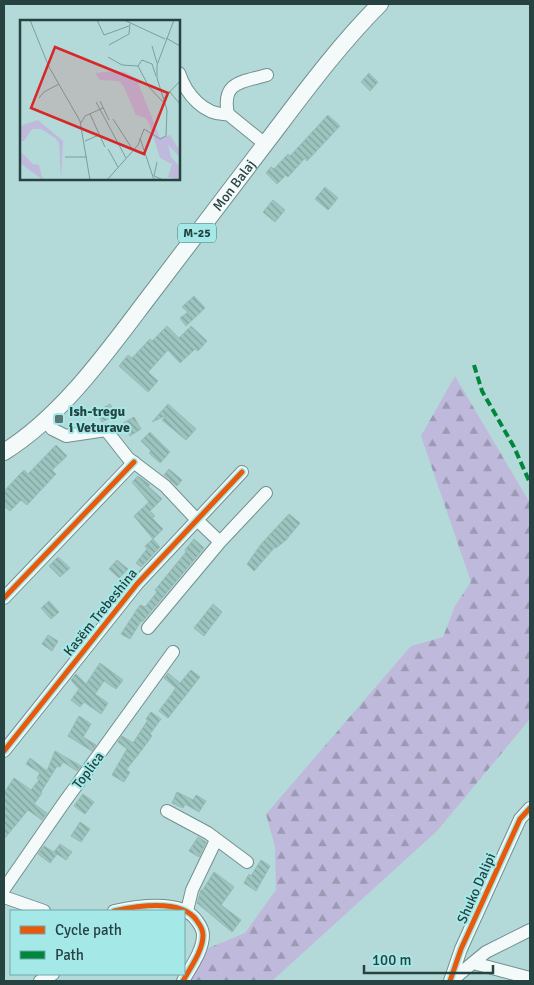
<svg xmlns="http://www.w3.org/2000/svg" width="534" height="985" viewBox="0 0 534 985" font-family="Signika,sans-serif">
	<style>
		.forest { fill: url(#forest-firs) }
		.building { fill: url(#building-back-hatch); stroke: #9bb9b5 }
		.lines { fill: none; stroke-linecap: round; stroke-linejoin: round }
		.minor-casing { stroke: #71908f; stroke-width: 14 }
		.major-casing { stroke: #71908f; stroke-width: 18 }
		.minor { stroke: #f4f9f9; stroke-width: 12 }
		.major { stroke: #f4f9f9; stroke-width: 16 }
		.quiet { stroke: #00873e; stroke-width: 4; stroke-dasharray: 8 4; stroke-linecap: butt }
		.cycleway-casing { stroke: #a4e9e8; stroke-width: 8 }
		.cycleway { stroke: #e8590c; stroke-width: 5 }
		.poi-dot { fill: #577877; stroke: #a4e9e8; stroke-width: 2 }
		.labels { text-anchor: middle; stroke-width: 4; stroke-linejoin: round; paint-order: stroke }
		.shield { fill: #a4e9e8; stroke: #4c7574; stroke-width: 1 }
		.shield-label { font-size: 12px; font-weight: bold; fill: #264342 }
		.street-label { font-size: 14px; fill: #264342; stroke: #a4e9e8 }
		.poi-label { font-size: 14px; font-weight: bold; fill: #264342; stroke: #a4e9e8; text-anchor: start }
		.inset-road { fill: none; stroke: #7b9e9d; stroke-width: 1 }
		.view { fill: #d62828; fill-opacity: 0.15; stroke: #d62828; stroke-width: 2.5 }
		.inset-edge { fill: none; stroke: #264342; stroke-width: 2.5 }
	</style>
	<defs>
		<pattern id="forest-firs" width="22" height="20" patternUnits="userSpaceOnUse" patternTransform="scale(1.25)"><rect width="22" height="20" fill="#bfbadb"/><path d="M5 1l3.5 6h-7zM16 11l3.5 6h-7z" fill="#9b99b3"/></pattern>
		<pattern id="building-back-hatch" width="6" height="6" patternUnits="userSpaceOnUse" patternTransform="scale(1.25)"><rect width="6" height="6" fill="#9cc5bf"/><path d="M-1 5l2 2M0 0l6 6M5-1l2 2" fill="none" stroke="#7fa29d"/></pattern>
	</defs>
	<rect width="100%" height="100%" fill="#b3dad9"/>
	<!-- forest -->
	<path class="forest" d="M455,376L530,503V719L437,831L272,981H180L201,951L245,933L276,890L275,847L266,814L411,646L443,637L455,606L471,582L421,436Z"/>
	<!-- building -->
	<path class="building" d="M369,73L378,82L370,91L361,82Z
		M328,115L340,126L307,161L305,158L288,177L286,175L277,184L266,173L271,167L274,169L288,154L290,156Z
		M325,187L338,198L328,210L315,199Z
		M273,200L285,210L275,222L263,212Z
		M194,296L205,308L186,326L180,318L188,312L182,307Z
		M167,326L179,338L191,326L207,341L198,351L195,349L180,363L168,350L148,372L158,381L148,392L119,366L128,355L132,358L150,339L152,341Z
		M110,404L117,415L102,422L96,412Z
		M168,404L196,429L186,440L162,420L167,415L152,422Z
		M134,417L141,429L130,436L123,423Z
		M150,432L170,452L160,463L149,453L151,451L141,441Z
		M56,445L67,456L52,470L56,474L27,505L21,500L10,511L4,506V491L24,470L28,474Z
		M169,469L182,480L177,486L164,475Z
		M138,476L150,485L148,486L162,499L150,511L155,516L152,518L163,529L153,539L134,516L149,502L132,482Z
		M289,514L300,523L286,540L276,548L275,547L254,571L247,564L262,543Z
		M153,539L160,547L141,567L136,563L147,549L145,546Z
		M194,539L204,548L142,622L141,621L130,639L121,634L140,605L145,607L157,592L155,590L186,552L185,550Z
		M58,557L70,568L60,577L49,566Z
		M117,560L128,569L119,578L109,569Z
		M49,601L59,612L51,619L41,608Z
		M213,604L222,612L204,636L194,628Z
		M48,635L58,641L52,651L42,644Z
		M100,663L123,680L116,689L104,681L95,694L108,703L101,714L84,702L80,707L71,700L79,689L71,680L76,674L86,684Z
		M191,670L200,677L168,718L159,711L176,688L164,678L168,673L180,683Z
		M151,712L161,719L150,734L152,736L141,751L126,770L130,772L124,782L112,775L127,749L118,742L122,736L133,743L148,720L146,719Z
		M79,716L91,724L83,737L96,745L92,751L68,736Z
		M55,751L81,766L77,771L63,762L60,767L57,766L41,792L42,793L34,804L47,813L42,820L28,810L4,839V793L14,778L31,790L39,780L37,778L40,773L26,764L30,758L47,771Z
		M177,792L193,800L196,795L206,801L199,812L185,804L183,808L172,803Z
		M83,794L94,802L85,814L74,806Z
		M80,822L90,829L81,842L71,836Z
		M198,837L206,842L199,857L189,851Z
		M60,844L72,852L66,860L54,852Z
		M44,846L57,854L50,863L38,854Z
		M261,860L270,866L256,891L244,883L249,874L251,876Z
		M214,872L234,887L221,905L241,920L232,932L197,903L201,890L202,891Z"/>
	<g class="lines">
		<!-- minor casing -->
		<g class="minor-casing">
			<path id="minor" d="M179,73C186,94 204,116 228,114
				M265,144L228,114C221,81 243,82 267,75
				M45,420L52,429L66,436L106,430L128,458L165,486L197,520L220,542
				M4,598L134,462
				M148,628L220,542L266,493
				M4,751L137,584L242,472
				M167,811L208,833L247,862
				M4,889L63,804L173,652
				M4,897L44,911
				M114,911C137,906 182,898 197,921C200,925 203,930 203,935C203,951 190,968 183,981
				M187,911L192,890L216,840
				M473,963L530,978
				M40,981L53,974
				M450,981L461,949L520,819L530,808
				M451,981L486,952L530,930"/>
		</g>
		<!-- major casing -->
		<g class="major-casing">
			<g id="major">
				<path id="s1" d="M4,452C62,416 107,352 148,298C189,244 230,190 272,135C306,90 340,44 380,4"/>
			</g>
		</g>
		<!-- minor -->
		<use href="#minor" class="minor"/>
		<!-- major -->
		<use href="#major" class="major"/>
		<!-- quiet -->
		<path class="quiet" d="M474,365L482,391L514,447L530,483"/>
		<!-- cycleway casing -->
		<g class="cycleway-casing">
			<path id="cycleway" d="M4,598L134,462
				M4,751L137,584L242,472
				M114,911C137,906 182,898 197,921C200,925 203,930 203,935C203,951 190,968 183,981
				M450,981L461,949L520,819L530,808"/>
		</g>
		<!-- cycleway -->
		<use href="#cycleway" class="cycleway"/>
	</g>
	<!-- markers -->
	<rect class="poi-dot" x="54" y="414" width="10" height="10" rx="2.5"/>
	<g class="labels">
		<!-- shield labels -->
		<rect class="shield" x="178" y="223.5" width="38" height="19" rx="4"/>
		<g class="shield-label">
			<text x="197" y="237">M-25</text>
		</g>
		<!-- street labels -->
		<g class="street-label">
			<text dy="5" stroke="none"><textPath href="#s1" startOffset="354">Mon Balaj</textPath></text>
			<text transform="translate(100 612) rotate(-51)" y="5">Kasëm Trebeshina</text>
			<text transform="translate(88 770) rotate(-53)" y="5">Toplica</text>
			<text transform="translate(476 888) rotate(-66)" y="5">Shuko Dalipi</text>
		</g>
		<!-- poi labels -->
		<g class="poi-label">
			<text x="69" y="416">Ish-tregu<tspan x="69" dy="16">i Veturave</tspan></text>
		</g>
	</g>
	<!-- overview -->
	<g transform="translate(20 20)">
		<rect width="160" height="160" fill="#b3dad9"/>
		<path d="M93,51L105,52L116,58L140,118L150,115L160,131V137L148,125L151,137L160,147V160L148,157L152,144L140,138L129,103L125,98L116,95L104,67L99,61L80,60L75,53ZM18,100L43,121L41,160L39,123L35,118L21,109H12L4,121H0V106ZM0,131L13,144L19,145L23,160L0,143Z" fill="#bfbadb"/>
		<path class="inset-road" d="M10,0L29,47L60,101L70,160M77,0L84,15L109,6M104,0L145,19M146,18L160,26M89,25L109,14L110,4M132,26L137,43M88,37L102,45L118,46M136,56L132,44L122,40L118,46L129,67L143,82M149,71L160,84M19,78L24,72L39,64M143,79L160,61M80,81L89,100M76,82L106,138M70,94L85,127M93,99L113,130M61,103L65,96L83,88M120,118L134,160M65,121L79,115M88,129L98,147M45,137H67M137,142L134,156L141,159M87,160L118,125L124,109L140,119L146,116L147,90L137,58V45L154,0"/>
		<path class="view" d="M35,27L148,73L124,134L11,88Z"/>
		<rect width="160" height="160" class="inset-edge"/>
	</g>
	<!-- border -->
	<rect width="534" height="985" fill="none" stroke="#264342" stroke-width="10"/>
	<!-- legend -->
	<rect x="10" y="910" width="175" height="65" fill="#a4e9e8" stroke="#72a7a6"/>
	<rect x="20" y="926" width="25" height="8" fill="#e8590c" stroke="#72a7a6"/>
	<text x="55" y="935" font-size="15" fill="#264342">Cycle path</text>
	<rect x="20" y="951" width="25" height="8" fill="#00873e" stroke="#72a7a6"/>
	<text x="55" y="960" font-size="15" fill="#264342">Path</text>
	<!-- scale -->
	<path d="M364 965v8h129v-8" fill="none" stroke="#264342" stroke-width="2.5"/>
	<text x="372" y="965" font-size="15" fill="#264342" stroke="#a4e9e8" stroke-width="4" paint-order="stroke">100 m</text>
</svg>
